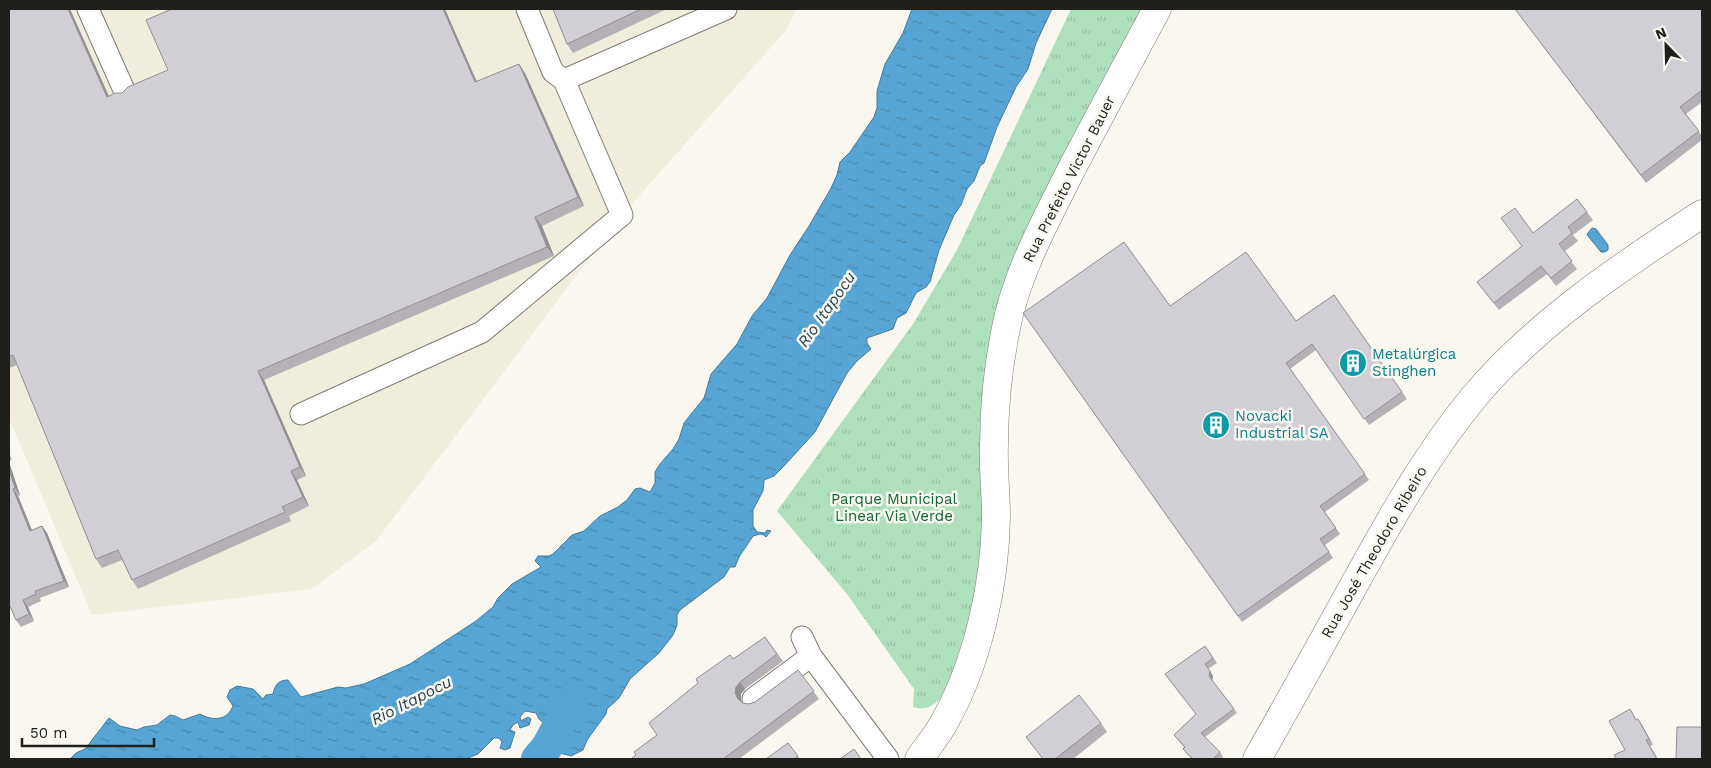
<svg xmlns="http://www.w3.org/2000/svg" width="1711" height="768" viewBox="0 0 1711 768" font-family="'Work Sans',sans-serif">
	<style>
		.built { fill: #f0eddd }
		.park { fill: url(#park-tufts) }
		.water { fill: url(#water-ripples); stroke: #467d9d }
		.lines { fill: none; stroke-linecap: round; stroke-linejoin: round }
		.river { stroke: #57a5d4; stroke-width: 32 }
		.minor-casing { stroke: #7e7c75; stroke-width: 23 }
		.major-casing { stroke: #7e7c75; stroke-width: 29 }
		.minor { stroke: #fff; stroke-width: 21 }
		.major { stroke: #fff; stroke-width: 28 }
		.wall { fill: #b5b1b7 }
		.shaded-wall { fill: #939095 }
		.building { fill: #d2ced5; stroke: #939095 }
		.labels { text-anchor: middle; stroke-width: 5; stroke-linejoin: round; paint-order: stroke }
		.street-label { font-size: 15px; fill: #1f1f1c; stroke: #f9f7ef }
		.culture-label { font-size: 15px; fill: #0d838f; stroke: #f9f7ef; text-anchor: start }
		.park-label { font-size: 15px; fill: #116739; stroke: #f9f7ef }
		.water-label { font-size: 16px; font-style: italic; fill: #1c3f53; stroke: #f9f7ef }
	</style>
	<defs>
		<pattern id="park-tufts" width="24" height="20" patternUnits="userSpaceOnUse" patternTransform="scale(1.25)"><rect width="24" height="20" fill="#afe0bd"/><path d="M3 7l-1-3M5 7V3M7 7l1-3M15 17l-1-3M17 17v-4M19 17l1-3" fill="none" stroke="#96c0a2"/></pattern>
		<pattern id="water-ripples" width="26" height="14" patternUnits="userSpaceOnUse" patternTransform="scale(1.25)"><rect width="26" height="14" fill="#57a5d4"/><path d="M2 4q2-2 4 0t4 0M15 11q2-2 4 0t4 0" fill="none" stroke="#4786ab"/></pattern>
	</defs>
	<rect width="100%" height="100%" fill="#f9f7ef"/>
	<!-- built -->
	<path class="built" d="M9,9H796L787,29L622,215L376,541L311,589L92,615L9,418Z"/>
	<!-- park -->
	<path class="park" d="M1071,9H1145L1020,249L982,561L972,613L945,694C935,705 927,711 913,707L914,689L847,594L777,511L913,324L957,250Z"/>
	<!-- water -->
	<path class="water" d="M912,9H1052L1036,43L1028,69L1016,87L997,127L984,163L980,166L974,181L967,189L961,205L954,215L939,250L930,282L926,287L916,293L906,313L897,318L893,329L867,338V343L871,349L857,361L847,373L815,432L782,468L774,476L764,480L763,491L753,510V526L757,532L765,533L767,530L771,531L766,537L764,535L760,534L753,536L739,557L735,567H730L724,577L680,610L677,615V625L673,635L659,653L630,679L619,698L607,709L606,714L587,740L583,750L571,756L556,752L550,729L539,719L536,713L525,711L520,717L521,721L528,717L531,719L529,725L520,728L518,722L513,725L510,730L515,732L510,748L505,750L500,748L502,742L499,738H494L478,754L466,759H70L76,753L85,749L109,718L120,726L137,730L144,727L157,725L170,715L175,716L183,720L200,714C213,721 227,721 233,706L227,697L230,690L237,686L253,689L263,699L266,695L273,694C275,685 278,680 288,680L301,697L338,687L346,688L364,684L410,664L476,621L493,607L498,598L512,584L541,567L535,561L538,556H549L553,554L572,535L584,531L600,516L618,507L627,500L635,489L640,488L650,492L655,483V472L660,464L673,449L679,439L684,423L704,398L711,374L737,344L752,316L767,298L790,255L809,226L830,190L837,175L840,162L850,152L874,117L877,108V91L885,64L903,33Z
		M1592,228L1596,229L1608,245V250L1605,252H1601L1588,236L1587,234Z"/>
	<g class="lines">
		<!-- river -->
		<path class="river" d="M537,759L547,747L573,699"/>
		<!-- minor casing -->
		<g class="minor-casing">
			<path id="minor" d="M88,9L124,90
				M527,9L553,72L564,80L726,9
				M301,414L482,332L622,215L564,80
				M802,637L811,656L888,759
				M753,699L811,656"/>
		</g>
		<!-- major casing -->
		<g class="major-casing">
			<path id="major" d="M919,759C928,746 939,733 946,719C978,661 995,584 996,517C996,493 993,469 994,445C994,408 998,369 1005,333C1015,277 1043,226 1068,176C1097,120 1127,65 1157,9
				M1257,759C1290,701 1322,643 1354,585C1390,520 1426,455 1474,397C1535,324 1623,265 1702,214"/>
		</g>
		<!-- minor -->
		<use href="#minor" class="minor"/>
		<!-- major -->
		<use href="#major" class="major"/>
	</g>
	<!-- wall -->
	<path class="wall" d="M9,9H70L109,96L477,81L525,73L584,206L542,226L554,256L264,380L306,476L297,480L309,506L289,516L291,521L138,589L132,580L122,560L102,568L96,559L17,365L9,368Z
		M553,9H667L573,53L567,44Z
		M1515,9H1702V102L1686,114L1702,136V140L1646,183Z
		M1587,212L1593,220L1573,235L1578,241L1564,252L1577,269L1556,286L1547,274L1499,310L1477,282L1522,246L1533,233Z
		M1334,295L1407,399L1369,425L1316,350L1290,369L1369,480L1325,512L1340,534L1325,545L1333,558L1242,622L1023,313L1170,306L1296,321Z
		M9,452L12,460L9,461Z
		M9,462L20,495L18,496L32,530L42,526L47,533L69,587L40,598L41,601L28,607L34,621L21,627L16,620L9,604Z
		M765,637L783,661L745,689L741,694V702L743,703L749,704L755,702L798,670L819,699L739,759H632L733,659Z
		M1205,646L1217,663L1208,669L1213,676L1212,680L1237,713L1205,737L1220,752L1223,757L1221,759H1192L1186,753L1183,749L1184,747L1174,735L1196,714Z
		M1634,716L1637,720L1642,725L1653,745L1650,746L1658,759H1616L1625,750Z
		M1101,723L1107,732L1073,759H1043L1026,737Z
		M788,743L800,759H766Z"/>
	<!-- shaded-wall -->
	<path class="shaded-wall" d="M68,9H70L113,106L107,97Z
		M443,9H445L481,91L475,82Z
		M519,64L525,73L584,206L578,197Z
		M535,217L542,226L554,256L547,247Z
		M258,371L264,380L306,476L300,467Z
		M9,462L20,495L15,488L9,470Z
		M291,471L297,480L309,506L303,497Z
		M13,489L18,496L35,538L30,531Z
		M42,526L47,533L69,587L64,581Z
		M23,600L28,607L34,621L29,614Z
		M1210,671L1213,676L1212,681L1209,676Z
		M740,682L745,689L741,694V700L743,707L738,699L735,693L736,687Z
		M1638,719L1642,725L1653,745L1649,739Z"/>
	<!-- building -->
	<path class="building" d="M9,9H68L107,97L115,93H122L128,87L168,70L146,20L172,9H443L475,82L519,64L578,197L535,217L547,247L258,371L300,467L291,471L303,497L282,507L285,512L132,580L118,550L96,559L13,355L9,356Z
		M553,9H641L567,44Z
		M1515,9H1702V90L1680,107L1699,131L1641,175Z
		M1577,199L1587,212L1568,227L1572,233L1559,244L1572,261L1551,278L1541,266L1494,303L1477,282L1522,246L1501,218L1515,208L1533,233Z
		M1124,242L1170,306L1246,252L1296,321L1334,295L1402,392L1364,419L1312,344L1286,363L1365,474L1320,506L1336,528L1320,539L1329,552L1238,616L1023,313Z
		M9,470L15,488L13,489L30,531L42,526L64,581L35,591L36,594L23,600L29,614L16,620L9,604Z
		M765,637L777,654L740,682L736,687L735,693L738,699L743,703L749,704L755,702L798,670L814,691L723,759H631L636,755L634,752L657,735L649,723L698,683L696,679L730,655L733,659Z
		M1205,646L1213,658L1205,664L1210,671L1209,676L1234,709L1201,733L1220,752L1213,759H1193L1183,749L1185,747L1174,735L1196,714L1165,674Z
		M1079,695L1101,723L1055,759H1043L1026,737Z
		M1630,709L1636,720L1638,719L1649,739L1646,740L1657,759H1616L1614,755L1625,750L1609,721Z
		M1677,727H1702V759H1676Z
		M788,743L798,756L794,759H766Z
		M854,749L861,759H840Z"/>
	<!-- icons -->
	<defs>
		<g id="building-disc" transform="scale(1.4375)"><circle r="9.5" fill="#0f9aa8" stroke="#f9f7ef"/><path d="M-4-6H4V6H1V3H-1V6H-4ZM-2.5-4.3h1.7v1.8h-1.7ZM.8-4.3h1.7v1.8H.8ZM-2.5-1h1.7V.8h-1.7ZM.8-1h1.7V.8H.8Z" fill="#fff"/></g>
	</defs>
	<g fill-rule="evenodd">
		<use href="#building-disc" x="1353" y="363"/>
		<use href="#building-disc" x="1216" y="425"/>
	</g>
	<g class="labels">
		<!-- street labels -->
		<g class="street-label">
			<text transform="translate(1069 179) rotate(-63)" y="5">Rua Prefeito Victor Bauer</text>
			<text transform="translate(1374 552) rotate(-60)" y="5">Rua José Theodoro Ribeiro</text>
		</g>
		<!-- culture labels -->
		<g class="culture-label">
			<text x="1372" y="359">Metalúrgica<tspan x="1372" dy="17">Stinghen</tspan></text>
			<text x="1235" y="421">Novacki<tspan x="1235" dy="17">Industrial SA</tspan></text>
		</g>
		<!-- park labels -->
		<g class="park-label">
			<text x="894" y="504">Parque Municipal<tspan x="894" dy="17">Linear Via Verde</tspan></text>
		</g>
		<!-- water labels -->
		<g class="water-label">
			<text transform="translate(826 309) rotate(-55)" y="6">Rio Itapocu</text>
			<text transform="translate(411 700) rotate(-27)" y="6">Rio Itapocu</text>
		</g>
	</g>
	<!-- border -->
	<rect width="1711" height="768" fill="none" stroke="#1f1f1c" stroke-width="20"/>
	<!-- north arrow -->
	<g transform="translate(1666 45) rotate(337)" stroke="#f9f7ef" stroke-width="4" paint-order="stroke">
	<path d="M0-4L9 19L0 12L-9 19Z" fill="#1f1f1c"/>
	<text y="-8" font-size="14" font-weight="bold" text-anchor="middle" fill="#1f1f1c">N</text>
	</g>
	<!-- scale -->
	<path d="M22 738v8h132v-8" fill="none" stroke="#1f1f1c" stroke-width="2.5"/>
	<text x="30" y="738" font-size="15" fill="#1f1f1c" stroke="#f9f7ef" stroke-width="4" paint-order="stroke">50 m</text>
</svg>
